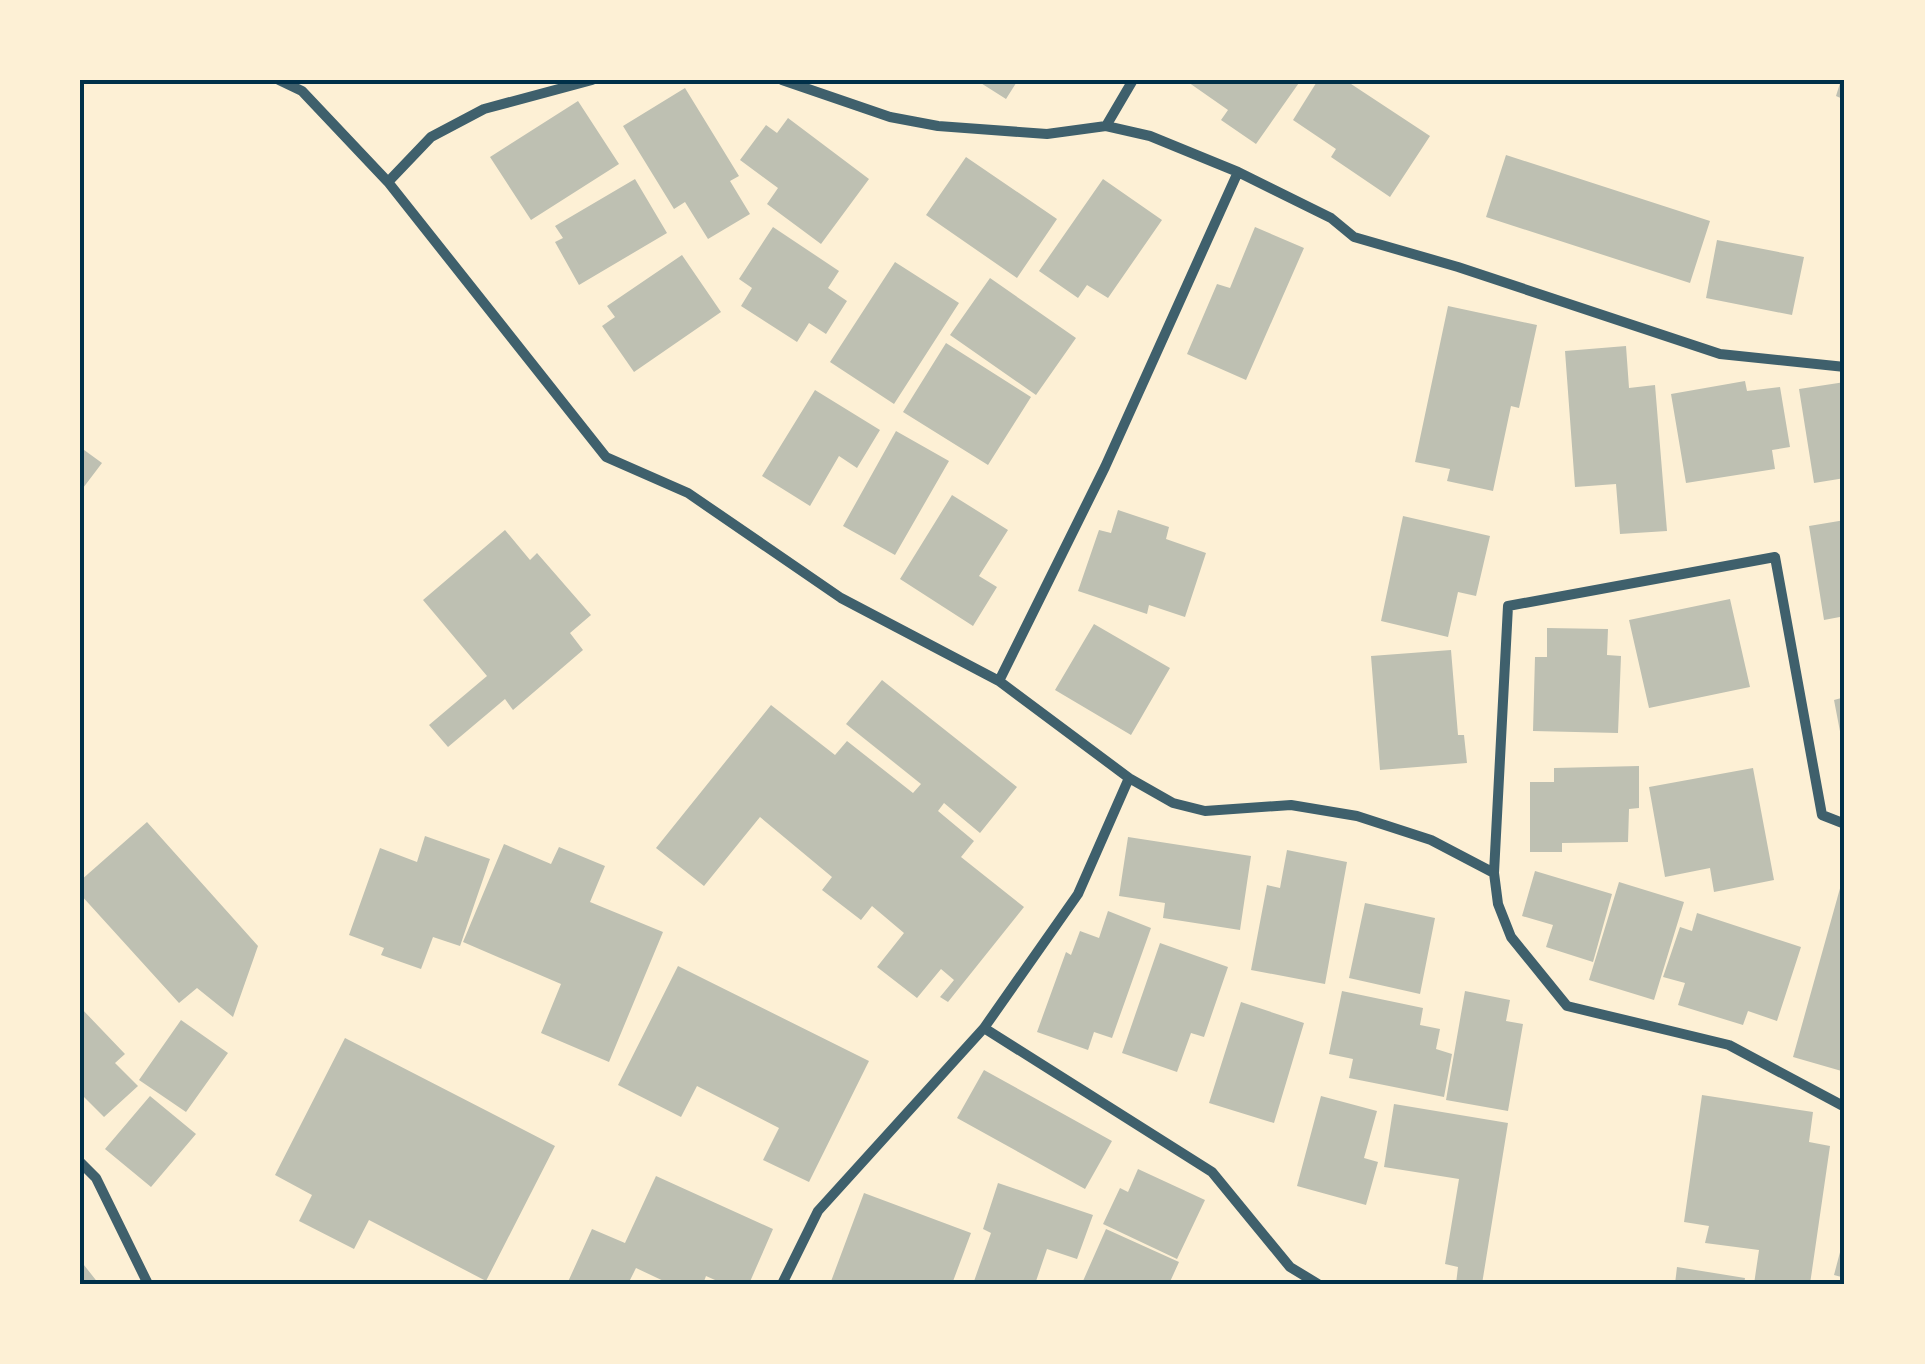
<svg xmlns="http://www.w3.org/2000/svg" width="1925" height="1364" viewBox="0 0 1925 1364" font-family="Quicksand,sans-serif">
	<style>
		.building { fill: #bec0b2 }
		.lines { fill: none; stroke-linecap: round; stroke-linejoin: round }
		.minor { stroke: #3f606c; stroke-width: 10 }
		.neatline { fill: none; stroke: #003049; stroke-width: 4 }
	</style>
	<rect width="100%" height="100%" fill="#fdf0d5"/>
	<!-- building -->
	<path class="building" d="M976,80H1018L1006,99Z
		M1185,80H1301L1256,144L1221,120L1228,110Z
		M1318,80H1345L1430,136L1390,197L1331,157L1336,149L1293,120Z
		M1841,80H1845V100L1836,96Z
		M685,88L739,176L730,181L750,214L708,239L685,202L674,209L623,126Z
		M578,101L619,164L531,220L490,157Z
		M788,118L869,179L821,244L767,204L778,188L740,160L766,125L777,133Z
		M1506,155L1710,221L1690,283L1486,217Z
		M966,157L1057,219L1017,278L926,215Z
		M635,179L667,233L579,285L555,242L563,238L555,226Z
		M1103,179L1162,220L1108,298L1087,285L1078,298L1039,271Z
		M773,227L839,271L828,288L847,301L826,334L809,323L797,342L741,306L752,288L739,279Z
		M1255,227L1304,248L1246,380L1187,354L1217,284L1230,288Z
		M1717,240L1804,257L1792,315L1706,298Z
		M682,255L721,312L634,372L602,326L615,317L607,306Z
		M895,262L959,303L894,404L830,362Z
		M990,278L1076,338L1036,395L950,335Z
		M1448,306L1537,325L1519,408L1511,406L1493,491L1447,481L1450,469L1415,462Z
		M946,343L1031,397L988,465L903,412Z
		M1626,346L1629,388L1655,385L1667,531L1620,534L1616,484L1575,487L1565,351Z
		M1745,381L1747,391L1780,387L1790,447L1772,450L1775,469L1686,483L1671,394Z
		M1845,382V478L1814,483L1799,389Z
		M815,390L880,430L857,468L839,456L810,506L762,476Z
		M896,431L949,461L895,555L843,526Z
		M80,447L102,463L80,492Z
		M952,495L1008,530L979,576L997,587L973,626L900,579Z
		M1118,510L1169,527L1166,539L1206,553L1185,617L1149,605L1147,614L1078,591L1099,530L1111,533Z
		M1403,516L1490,536L1476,596L1458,592L1448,637L1381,621Z
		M1845,520V616L1824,620L1809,526Z
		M505,530L530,560L537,553L591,615L570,633L583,650L513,710L505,699L448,747L429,725L487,676L423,600Z
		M1730,599L1750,687L1649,708L1629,620Z
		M1094,624L1170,668L1131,735L1055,690Z
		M1547,628L1608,629L1607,655L1621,656L1618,733L1533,731L1535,657H1547Z
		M1451,650L1458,735H1464L1467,763L1380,770L1371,656Z
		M882,680L1017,787L980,833L944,803L938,811L974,841L961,857L1024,907L948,1002L940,997L954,980L941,969L917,998L877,967L904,933L872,906L861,920L822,890L832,877L760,817L704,886L656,848L771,705L835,755L847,741L913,793L921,784L846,724Z
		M1845,697V747H1843L1834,700Z
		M1639,766V808L1629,809L1628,842L1562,843V852H1530V782H1554V768Z
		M1753,768L1774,880L1714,892L1710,868L1665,877L1649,787Z
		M147,822L258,946L233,1017L197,988L179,1003L80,894V881Z
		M425,836L490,859L460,946L433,937L421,969L381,955L384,948L349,935L380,848L417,862Z
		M1128,837L1251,856L1240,930L1163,918L1165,903L1119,896Z
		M504,844L551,864L559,847L605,866L590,902L663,932L609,1062L541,1033L561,984L463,942Z
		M1287,850L1347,862L1325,984L1251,970L1267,885L1280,888Z
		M1535,871L1612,894L1593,962L1546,947L1553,925L1522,916Z
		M1844,874H1845V1072L1793,1057Z
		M1619,882L1684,902L1654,1000L1589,980Z
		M1365,903L1435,918L1420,994L1349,978Z
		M1108,911L1151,928L1112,1038L1094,1032L1088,1050L1037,1032L1066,952L1071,955L1080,931L1099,938Z
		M1697,913L1801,947L1777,1021L1748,1011L1743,1025L1678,1005L1685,983L1663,977L1680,927L1692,931Z
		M1160,943L1228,967L1204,1037L1191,1033L1177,1072L1122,1053Z
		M678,966L869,1061L809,1182L763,1160L779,1128L697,1086L681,1117L618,1085Z
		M1342,991L1423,1008L1420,1025L1440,1029L1436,1049L1452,1054L1444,1097L1349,1078L1353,1059L1329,1054Z
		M1465,991L1510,1000L1506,1021L1523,1024L1508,1111L1446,1100Z
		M1241,1002L1304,1023L1274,1123L1209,1103Z
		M80,1007L125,1054L115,1063L138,1086L104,1117L80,1093Z
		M181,1020L228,1053L186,1112L139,1080Z
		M345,1038L555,1146L486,1281L369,1220L354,1249L299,1221L312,1195L275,1175Z
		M984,1070L1112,1141L1085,1189L957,1118Z
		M1702,1095L1813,1112L1809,1142L1830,1146L1810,1284H1754L1759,1250L1705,1243L1709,1226L1684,1222Z
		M150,1096L196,1134L151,1187L105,1149Z
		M1321,1096L1377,1111L1364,1158L1378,1162L1366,1205L1297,1186Z
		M1394,1104L1508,1123L1482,1284H1456L1458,1267L1445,1264L1459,1179L1384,1167Z
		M1138,1169L1205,1200L1177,1259L1103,1224L1120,1188L1128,1192Z
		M656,1176L773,1229L749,1284H724L706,1276L703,1284H670L636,1268L628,1284H567L592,1229L625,1243Z
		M998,1183L1093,1215L1077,1259L1047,1249L1035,1284H973L991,1233L983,1229Z
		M864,1193L971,1233L952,1284H830Z
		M1106,1229L1179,1262L1169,1284H1089L1083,1281Z
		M1844,1237H1845V1278L1834,1275Z
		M80,1260L99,1284H80Z
		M1677,1267L1745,1278L1744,1284H1675Z"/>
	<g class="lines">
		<!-- minor -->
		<path class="minor" d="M279,80L302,91L388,182L606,457L688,493L841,598L999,681L1129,778L1173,803L1205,811L1291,805L1357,816L1431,840L1494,873L1498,904L1511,937L1567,1006L1729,1045L1845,1107
			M782,80L890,117L938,126L1047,134L1106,126L1150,136L1238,172L1331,218L1354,237L1458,267L1720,354L1845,367
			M1106,126L1133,80
			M388,182L431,137L484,109L592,80
			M999,681L1105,467L1238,172
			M1494,873L1508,606L1775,557L1822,815L1845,824
			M984,1028L1212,1172L1290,1267L1318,1284
			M80,1162L96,1178L148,1284
			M782,1284L818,1211L984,1028L1078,894L1129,778"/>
	</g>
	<!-- border -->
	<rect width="1925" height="1364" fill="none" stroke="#fdf0d5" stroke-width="165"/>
	<rect x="82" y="82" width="1760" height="1200" class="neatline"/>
</svg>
